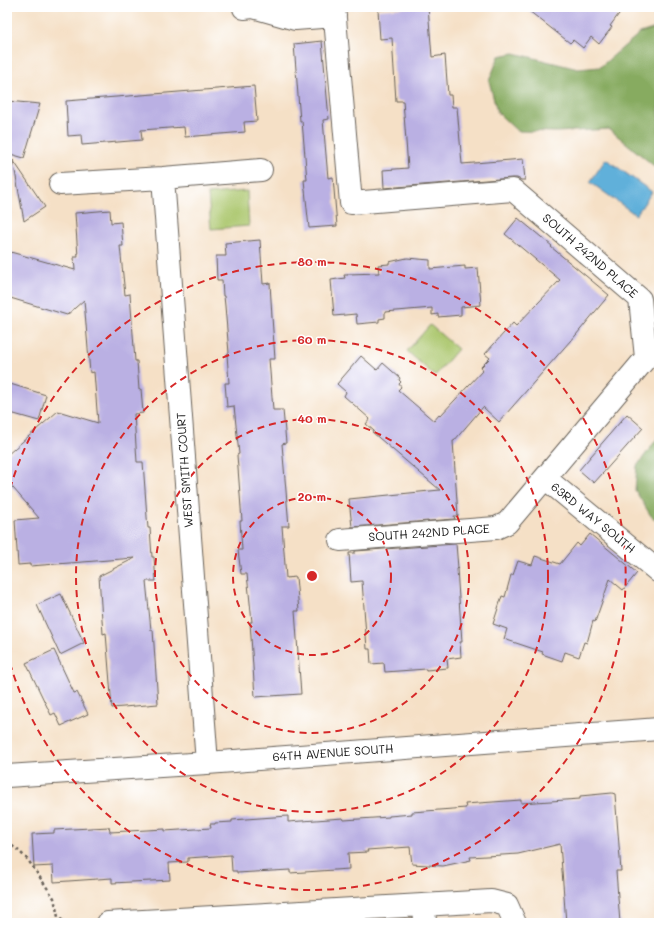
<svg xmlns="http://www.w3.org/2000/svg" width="666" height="930" viewBox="0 0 666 930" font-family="Mali,sans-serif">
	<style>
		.green { fill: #aac66c; stroke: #637144 }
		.forest { fill: #87ab60; stroke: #52643e }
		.water { fill: #60b0da; stroke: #3e667b }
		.building { fill: #bab0e3 }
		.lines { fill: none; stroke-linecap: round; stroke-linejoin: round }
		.minor-casing { stroke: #686158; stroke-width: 24 }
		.path { stroke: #686158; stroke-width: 2.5; stroke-dasharray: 3 3; stroke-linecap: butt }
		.minor { stroke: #fff; stroke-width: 22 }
		.ring { fill: none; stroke: #d62828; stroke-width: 2; stroke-dasharray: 7 5 }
		.labels { text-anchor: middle; stroke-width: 3; stroke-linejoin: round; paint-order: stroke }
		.street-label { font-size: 12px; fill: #1c1c1c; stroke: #fff }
		.centre { fill: #d62828; stroke: #fff; stroke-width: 2 }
		.ring-label { font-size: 12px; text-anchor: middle; font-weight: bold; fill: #d62828; stroke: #fff; stroke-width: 3; stroke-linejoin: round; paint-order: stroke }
	</style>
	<rect width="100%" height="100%" fill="#fff"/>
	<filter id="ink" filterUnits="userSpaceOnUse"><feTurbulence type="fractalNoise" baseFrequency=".025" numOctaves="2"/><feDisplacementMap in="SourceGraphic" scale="8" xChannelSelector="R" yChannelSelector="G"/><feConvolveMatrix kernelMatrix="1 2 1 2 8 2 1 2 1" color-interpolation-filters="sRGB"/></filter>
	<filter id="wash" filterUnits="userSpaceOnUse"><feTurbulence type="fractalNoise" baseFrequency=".012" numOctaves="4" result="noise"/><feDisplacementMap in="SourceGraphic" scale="16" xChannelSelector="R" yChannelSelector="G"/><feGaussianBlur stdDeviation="0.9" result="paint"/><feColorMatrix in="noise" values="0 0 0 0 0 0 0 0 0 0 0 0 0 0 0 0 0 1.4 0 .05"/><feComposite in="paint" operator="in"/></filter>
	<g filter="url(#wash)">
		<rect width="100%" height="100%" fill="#f5e0c6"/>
		<!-- green -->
		<path class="green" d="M247,191L249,226L211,229L208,194Z
			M430,325L458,349L435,376L407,351Z"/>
		<!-- forest -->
		<path class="forest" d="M659,27V170L609,129L557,132L517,131L497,112L489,81L499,56L514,53L578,69L600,67L640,33Z
			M659,436V522L651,516L635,490L637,466Z"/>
		<!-- water -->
		<path class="water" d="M606,159L652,192L636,215L590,182Z"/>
		<g id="blocks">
			<!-- building -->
			<path class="building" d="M416,7H428L432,57L445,55L448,95H451L452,107H457L462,164L523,159L525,180H521L517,178H512L384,188L383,170L408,168L403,101H396L392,38L380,39L378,10Z
				M524,7H624L610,26L612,27L599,44L591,37L583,48L573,40L570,43Z
				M322,41L329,119L323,120L328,178L333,177L337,226L309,228L304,180H307L302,121H300L294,44Z
				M254,86L257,121L244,122L245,132L185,137L184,127L141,130L142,140L82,145L81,135L68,136L66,101Z
				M7,101L40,104L24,158L7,153Z
				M13,160L45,207L24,221Z
				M110,210L111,223L121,222L123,246H120L125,295L130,294L135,361H137L139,390L141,389L143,413L134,414L137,462H143L147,517L148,528H150L152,557H154L156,581H146L151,630H153L158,704L112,708L106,633L103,634L99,576L135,558L30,566V564L18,565L15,520L39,518L7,481V455L58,411L98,423L94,372L90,373L84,300L67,315L7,297V251L75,270L74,257H78L75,213Z
				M518,218L552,246L551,247L609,295L571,341V340L499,422L483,407L454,441H453L458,516H454L455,519L352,527L349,499L440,490L372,432L374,431L366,424L370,419L344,396L346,392L337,384L361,356L377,370L383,363L400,378L399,380L401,382L399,384L401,387L398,390L434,421L439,415L440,416L483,370L481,367L490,358L485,354L513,323L516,326L560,280L505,234Z
				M260,240L263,284L270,283L272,317L275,359H269L273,410H283L286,443L282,444L289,526H282L286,578L296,577L299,611H295L301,694L255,697L250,622H252L247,574H241L238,550H242L240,521H242L237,455L239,454L234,406L227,407L225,383H229L227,354L229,353L225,306L224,296H223L222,280H217L216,256H226L225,243Z
				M407,258L430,260V269L465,266V269L478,268L481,305L461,307V315L438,317V314L432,315V308L385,312V318L379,319V322L357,324L356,314L334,316L331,280L345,278L344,275H348V274L379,273L378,265L389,264V262Z
				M7,383L46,395L39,421L7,412Z
				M627,414L643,428L594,483L579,470Z
				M590,534L637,573L623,590L610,579L595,622L593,621L587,643L584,642L579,657L565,652L562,661L542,654L543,652L504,639L507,629L493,624L502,596L505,597L511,575H513L518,561L532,565L535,556L560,564L577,543L580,546Z
				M456,544L458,568L457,569L462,642H460L461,657L447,659L448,668L426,670V669L385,672L384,663L371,664L370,649H367L366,635L362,581L351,582L349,553H355V551Z
				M61,594L84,643L60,655L37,605Z
				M54,650L74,693L77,692L88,714L61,726L55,713L51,715L26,663Z
				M612,793L615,794L621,871H616L620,923H566L560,844L518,854L470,857L471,860L443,866L412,864L410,847L367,850L368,852L348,853L349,869L290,873V870L237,873V871H232L231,855L188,858V862L169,863L170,880L112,883V878L54,882L53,866L34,867L32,834L54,833V830L109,827L110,832L165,829V831L211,828L210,824H215V823L232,822V820L288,816V822L343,818L344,820L389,817V816L412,814V812L466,808L465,804L521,800V803L580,799V796Z"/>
		</g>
	</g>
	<g filter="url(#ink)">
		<use href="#blocks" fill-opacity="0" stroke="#686158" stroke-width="1"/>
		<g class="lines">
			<!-- minor casing -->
			<g class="minor-casing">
				<path id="minor" d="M334,7L351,203L513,190L640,299L646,358L507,523L496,528L340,540
					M244,8L253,7L295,19L335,16
					M163,178L207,763
					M60,184L163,178L261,170
					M545,478L659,572
					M7,776L207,763L659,729
					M424,905L425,923
					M108,923L491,901L507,905L515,923"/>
			</g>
			<!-- path -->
			<path class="path" d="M7,842L19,851L28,860L54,898L58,917L66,923"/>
			<!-- minor -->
			<use href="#minor" class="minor"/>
		</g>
	</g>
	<!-- distance rings -->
	<g class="ring">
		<circle cx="312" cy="576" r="79"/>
		<circle cx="312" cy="576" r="157"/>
		<circle cx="312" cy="576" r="236"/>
		<path d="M7 500A314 314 0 1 1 7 652"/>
	</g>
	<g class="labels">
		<!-- street labels -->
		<g class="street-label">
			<text transform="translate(590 256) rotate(41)" y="4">SOUTH 242ND PLACE</text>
			<text transform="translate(185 470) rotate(-94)" y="4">WEST SMITH COURT</text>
			<text transform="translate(593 518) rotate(39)" y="4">63RD WAY SOUTH</text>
			<text transform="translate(429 533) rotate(-4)" y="4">SOUTH 242ND PLACE</text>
			<text transform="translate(333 753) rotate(-4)" y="4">64TH AVENUE SOUTH</text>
		</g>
	</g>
	<circle cx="312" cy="576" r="6" class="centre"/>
	<g class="ring-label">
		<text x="312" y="266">80 m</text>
		<text x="312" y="344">60 m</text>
		<text x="312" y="423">40 m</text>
		<text x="312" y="501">20 m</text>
	</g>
	<!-- margin -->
	<rect width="666" height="930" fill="none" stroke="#fff" stroke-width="24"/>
</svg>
